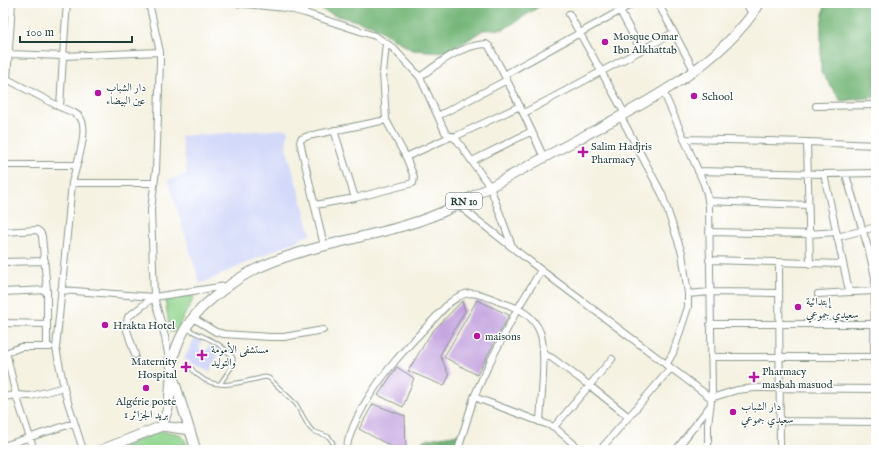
<svg xmlns="http://www.w3.org/2000/svg" width="879" height="453" viewBox="0 0 879 453" font-family="'IM FELL English',Amiri,serif">
	<style>
		.built { fill: #d3d9f9 }
		.green { fill: #90d48d; stroke: #588860 }
		.forest { fill: #74b678; stroke: #4a7a56 }
		.building { fill: #c5a5e0 }
		.lines { fill: none; stroke-linecap: round; stroke-linejoin: round }
		.service-casing { stroke: #8a988b; stroke-width: 5 }
		.minor-casing { stroke: #8a988b; stroke-width: 8 }
		.primary-casing { stroke: #8a988b; stroke-width: 11 }
		.service { stroke: #fff; stroke-width: 3 }
		.minor { stroke: #fff; stroke-width: 6 }
		.primary { stroke: #fff; stroke-width: 9 }
		.poi-dot { fill: #b5179e; stroke: #fff; stroke-width: 1.5 }
		.labels { text-anchor: middle; stroke-width: 3; stroke-linejoin: round; paint-order: stroke }
		.shield { fill: #fff; stroke: #627771; stroke-width: 1 }
		.shield-label { font-size: 10px; font-weight: bold; fill: #1f3d34 }
		.poi-label { font-size: 11px; fill: #1f3d34; stroke: #fff; text-anchor: start }
	</style>
	<rect width="100%" height="100%" fill="#fff"/>
	<filter id="ink" filterUnits="userSpaceOnUse"><feTurbulence type="fractalNoise" baseFrequency=".025" numOctaves="2"/><feDisplacementMap in="SourceGraphic" scale="8" xChannelSelector="R" yChannelSelector="G"/><feConvolveMatrix kernelMatrix="1 2 1 2 8 2 1 2 1" color-interpolation-filters="sRGB"/></filter>
	<filter id="wash" filterUnits="userSpaceOnUse"><feTurbulence type="fractalNoise" baseFrequency=".012" numOctaves="4" result="noise"/><feDisplacementMap in="SourceGraphic" scale="16" xChannelSelector="R" yChannelSelector="G"/><feGaussianBlur stdDeviation="0.9" result="paint"/><feColorMatrix in="noise" values="0 0 0 0 0 0 0 0 0 0 0 0 0 0 0 0 0 1.4 0 .05"/><feComposite in="paint" operator="in"/></filter>
	<g filter="url(#wash)">
		<rect width="100%" height="100%" fill="#f5f2e2"/>
		<!-- built -->
		<path class="built" d="M288,129L286,147L311,234L200,284L168,180L187,174L181,136Z
			M195,337L202,341L199,348L206,351L211,344L221,349L210,372L184,359Z"/>
		<!-- green -->
		<path class="green" d="M192,295L194,298L175,332H170L165,299Z
			M160,431C179,434 182,430 189,450H114Z"/>
		<!-- forest -->
		<path class="forest" d="M312,3H545L504,29L483,30L465,42L444,52L412,50L371,25L334,15L311,5Z
			M825,3H876V97L841,101L821,72V26Z
			M459,434L455,450H422L423,440Z"/>
		<g id="blocks">
			<!-- building -->
			<path class="building" d="M477,300L509,315L477,375L444,357Z
				M462,301L465,311L440,355L449,376L444,386L408,371L431,333Z
				M397,367L414,378L403,407L378,395Z
				M373,404L405,416L406,450H398L359,429Z"/>
		</g>
	</g>
	<g filter="url(#ink)">
		<use href="#blocks" fill-opacity="0" stroke="#8a988b" stroke-width="1"/>
		<g class="lines">
			<!-- service casing -->
			<g class="service-casing">
				<path id="service" d="M187,329C206,338 221,342 233,358V365L220,384
					M190,367C193,370 195,374 199,376C217,392 245,381 265,377L269,378L296,404L309,427L313,431L329,437L333,443"/>
			</g>
			<!-- minor casing -->
			<g class="minor-casing">
				<path id="minor" d="M149,3L160,52V62L156,170L151,210L154,297L165,337L170,366
					M235,3L286,8L305,13L375,36L386,43L393,48L420,77L445,132L448,135L457,140L490,187L512,246
					M658,3L694,70
					M746,3L752,14
					M620,11L641,50
					M569,14L625,114
					M9,54L63,56L67,3
					M504,75L634,3
					M420,77C439,63 461,45 486,44L489,46C509,83 527,120 544,158
					M7,79L60,107
					M3,87L7,79L12,3
					M663,91L704,184L707,194L709,206L712,394L708,424V450
					M816,106L876,105
					M524,113L673,33
					M438,116L507,80
					M621,117L662,194L682,253L688,294V307L673,353L666,365
					M386,120L406,157
					M334,130L355,198
					M454,137L520,106
					M684,139L807,142L876,145
					M807,142L810,264
					M472,161L532,131
					M3,165H76
					M698,171L824,174L876,173
					M824,174L849,291L852,292L876,291
					M846,175L869,251L875,277L874,357L876,377
					M72,183C75,169 89,132 81,119C78,113 67,110 60,107L63,56L160,52
					M708,201L808,205
					M315,205L355,198L413,183L414,177L406,157L452,136
					M458,205L541,270L711,398L737,390L755,388L876,389
					M3,232L37,230L40,232L42,236L47,290V347
					M709,232L809,234L836,232
					M837,237L876,227
					M324,246L300,142L301,139L308,136L386,120L383,73L386,43
					M709,260L843,264
					M3,262L45,261
					M779,263L780,450
					M61,290L154,297L226,286
					M3,292L47,290
					M688,294L710,292L779,293
					M818,294L850,292
					M193,318L216,332L224,334L270,337H284L323,330
					M3,323L47,324
					M710,324H876
					M6,352L16,395L34,450
					M3,354L21,347H50
					M543,354L552,358L590,386L629,417
					M135,355L126,327L128,317L154,297
					M711,357H876
					M3,397L16,395L31,396L64,387
					M474,397L554,427L612,359
					M780,421L876,422
					M554,427L581,450
					M3,446L74,423
					M83,450L65,393L56,348L72,183H154
					M346,450C349,433 356,420 364,405C384,371 405,349 432,321C442,311 451,298 465,294C477,291 492,299 503,303C519,308 533,315 540,332C547,351 541,400 540,422
					M458,450L474,397L488,366L518,308L541,270
					M600,450L671,368
					M676,450L710,406"/>
			</g>
			<!-- primary casing -->
			<g class="primary-casing">
				<path id="primary" d="M173,377L196,450
					M162,426L190,430
					M101,450L162,426C164,420 166,414 168,408C172,388 169,365 177,346C184,327 198,310 213,298C225,288 237,279 250,272C314,239 389,239 453,207C495,184 538,161 580,138C643,105 721,65 760,3"/>
			</g>
			<!-- service -->
			<use href="#service" class="service"/>
			<!-- minor -->
			<use href="#minor" class="minor"/>
			<!-- primary -->
			<use href="#primary" class="primary"/>
		</g>
	</g>
	<!-- markers -->
	<g class="poi-dot">
		<circle cx="605" cy="42" r="4"/>
		<circle cx="98" cy="93" r="4"/>
		<circle cx="694" cy="96" r="4"/>
		<path d="M581 146h4v4h4v4h-4v4h-4v-4h-4v-4h4z"/>
		<circle cx="798" cy="307" r="4"/>
		<circle cx="105" cy="325" r="4"/>
		<circle cx="477" cy="336" r="4"/>
		<path d="M200 349h4v4h4v4h-4v4h-4v-4h-4v-4h4z"/>
		<path d="M184 361h4v4h4v4h-4v4h-4v-4h-4v-4h4z"/>
		<path d="M752 371h4v4h4v4h-4v4h-4v-4h-4v-4h4z"/>
		<circle cx="146" cy="388" r="4"/>
		<circle cx="733" cy="412" r="4"/>
	</g>
	<g class="labels">
		<!-- shield labels -->
		<rect class="shield" x="446" y="193" width="36" height="16" rx="3"/>
		<g class="shield-label">
			<text x="464" y="205">RN 10</text>
		</g>
		<!-- poi labels -->
		<g class="poi-label">
			<text x="613" y="40">Mosque Omar<tspan x="613" dy="13">Ibn Alkhattab</tspan></text>
			<text x="106" y="91">دار الشباب<tspan x="106" dy="13">عين البيضاء</tspan></text>
			<text x="702" y="100">School</text>
			<text x="591" y="150">Salim Hadjris<tspan x="591" dy="13">Pharmacy</tspan></text>
			<text x="806" y="305">إبتدائية<tspan x="806" dy="13">سعيدي جموعي</tspan></text>
			<text x="113" y="329">Hrakta Hotel</text>
			<text x="485" y="340">maisons</text>
			<text x="211" y="353">مستشفى الأمومة<tspan x="211" dy="13">والتوليد</tspan></text>
			<text x="177" y="365" text-anchor="end">Maternity<tspan x="177" dy="13">Hospital</tspan></text>
			<text x="762" y="375">Pharmacy<tspan x="762" dy="13">masbah masuod</tspan></text>
			<text x="146" y="405" text-anchor="middle">Algérie poste<tspan x="146" dy="13">1 بريد الجزائر</tspan></text>
			<text x="741" y="410">دار الشباب<tspan x="741" dy="13">سعيدي جموعي</tspan></text>
		</g>
	</g>
	<!-- margin -->
	<rect width="879" height="453" fill="none" stroke="#fff" stroke-width="16"/>
	<!-- scale -->
	<path d="M20 36v6h112v-6" fill="none" stroke="#1f3d34" stroke-width="2"/>
	<text x="26" y="36" font-size="12" fill="#1f3d34" stroke="#ffffff" stroke-width="3" paint-order="stroke">100 m</text>
</svg>
